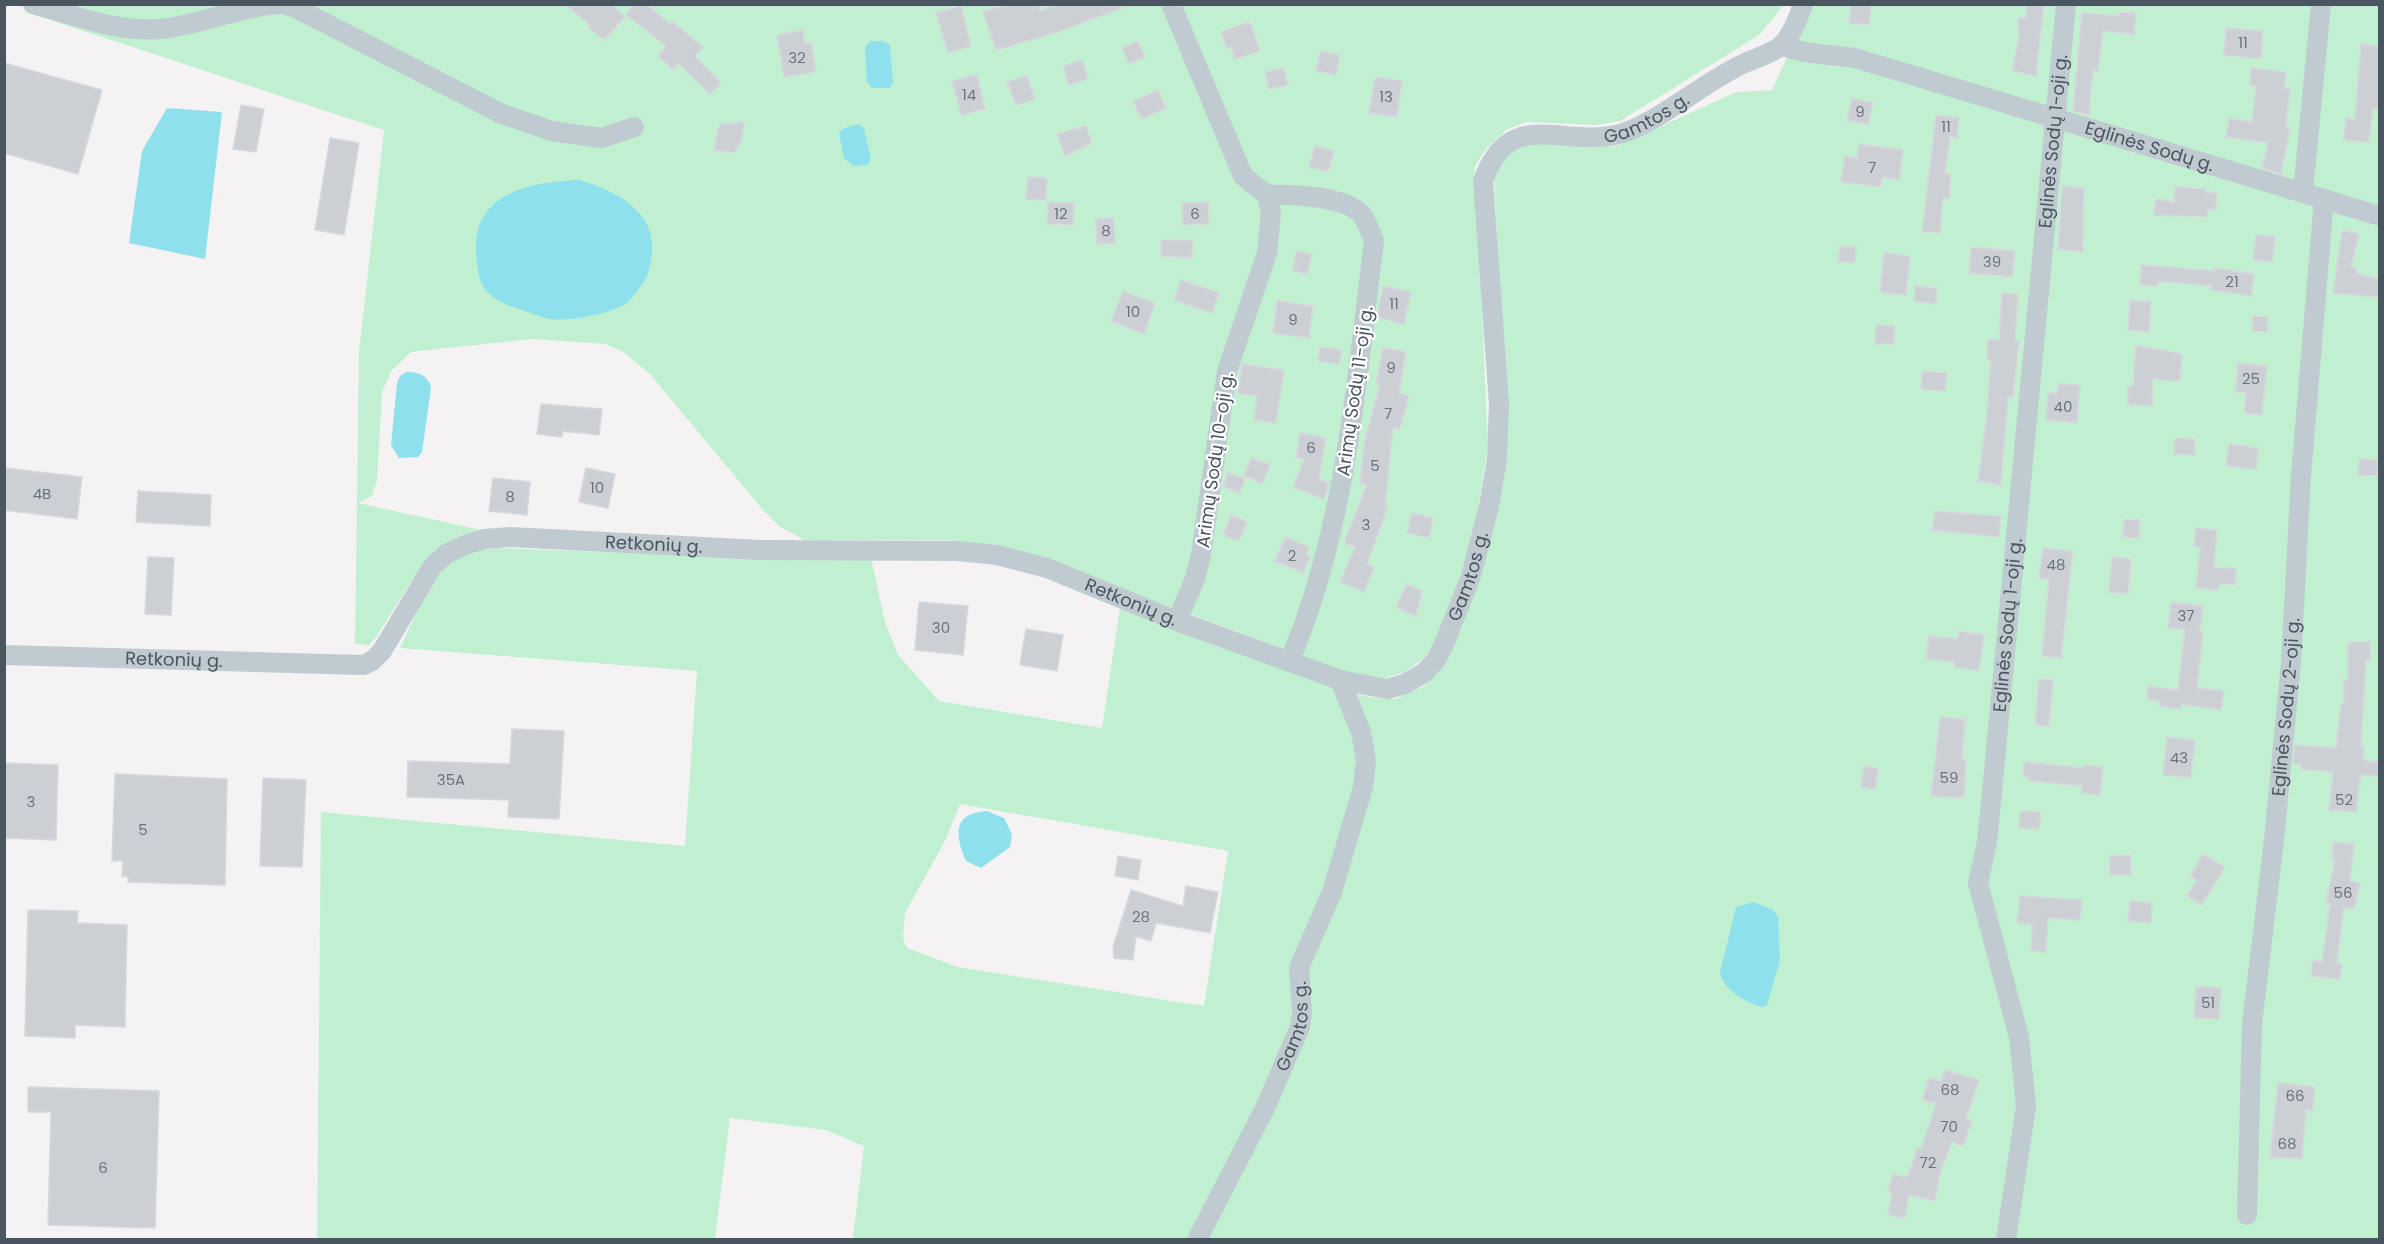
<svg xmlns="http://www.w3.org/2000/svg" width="2384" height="1244" viewBox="0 0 2384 1244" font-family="Poppins,sans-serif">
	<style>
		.green { fill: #c1f0d1; fill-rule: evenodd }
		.water { fill: #8fe0ed }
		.building { fill: #cccfd4; stroke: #d6d8dd; stroke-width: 1.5 }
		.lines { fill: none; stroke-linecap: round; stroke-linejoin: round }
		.minor { stroke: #c0cad1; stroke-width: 20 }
		.labels { text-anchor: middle; stroke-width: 4.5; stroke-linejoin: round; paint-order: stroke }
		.number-label { font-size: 15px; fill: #6a747d }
		.street-label { font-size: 18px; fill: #495660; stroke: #fff }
	</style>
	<rect width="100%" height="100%" fill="#f4f2f2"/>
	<!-- green -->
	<path class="green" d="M22,5H1784L1759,35L1620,121L1596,125L1526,122L1506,130L1486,149L1475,166L1473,186L1478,225L1488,445L1474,534L1440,637L1424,658L1405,672L1385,678L1353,675L1103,582L1052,559L986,544L945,540H804L779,526L763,510L650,374L622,351L605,344L532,339L411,352L392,370L382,392L377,480L372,496L358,503L485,531L444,544L425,560L376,637L369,645L355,644L359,352L384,130L26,12Z
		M1811,5H2379V1239H853L864,1146L826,1130L730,1118L715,1239L317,1240L321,812L685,846L697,671L400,648C414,620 434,566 464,553C472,549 486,550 496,548L795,559L871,558L885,622L898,655L939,701L1102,728L1120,608L1337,688L1368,697L1395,699L1423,687L1439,671L1462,628L1497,506L1506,427L1494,177L1509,151L1544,140L1590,148L1618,146L1736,92L1772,90ZM960,804L1228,851L1204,1006L958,967L907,948L903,938L905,913L945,841Z"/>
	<!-- water -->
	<path class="water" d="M871,41H883L890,45L893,83L890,88H872L867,82L865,47Z
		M167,108L222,112L205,259L129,243L142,151Z
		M859,124L864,128L871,160L867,165L854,166L844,159L839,132L844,128Z
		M579,180C615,190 656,211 652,253C651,264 647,280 640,287C636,293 630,301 625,304C609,314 568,322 549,319C539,317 529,312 519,309C509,306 490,298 484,288C478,278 477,266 476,253C472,192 531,182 579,180Z
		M406,372C419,372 428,375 431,388L422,452L418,457L399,458L391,445L397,383L400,376Z
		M987,811L1004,818L1012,834L1010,847L981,868L966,861C955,836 952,813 987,811Z
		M1754,902L1773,910L1778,917L1780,960L1767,1005L1763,1007C1747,1004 1722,989 1720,972L1736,907Z"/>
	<!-- building -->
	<path class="building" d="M565,4H611L625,17L604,40L588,27L590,25Z
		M634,4H646L670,24L672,21L703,47L695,56L721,83L710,94L678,63L673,69L658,56L666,46L626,15Z
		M1011,4H1038L1040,11L1057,4L1127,6L1055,33L996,50L983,12Z
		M1851,4H1871L1869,25L1849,23Z
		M2027,4H2044L2036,76L2012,71L2019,37L2018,18H2026Z
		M961,6L971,46L948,53L936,13Z
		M2119,12L2136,13L2134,34L2103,31L2098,71L2093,70L2089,115L2073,111L2082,13L2119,16Z
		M1250,22L1260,51L1235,59L1231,47L1227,49L1221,32Z
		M2226,28L2263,31L2261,59L2224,55Z
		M803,30L805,44L811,42L816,72L784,77L777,35Z
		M1138,41L1145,57L1129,64L1122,48Z
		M2361,44L2379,46V108H2373L2369,142L2344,140L2346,118L2355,119Z
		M1321,51L1340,55L1336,75L1316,71Z
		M1082,60L1088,79L1069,85L1063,66Z
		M4,63L102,90L78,174L4,153Z
		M1283,68L1288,85L1269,89L1265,72Z
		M2251,68L2286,72L2284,88H2290L2286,127L2290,128L2281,174L2262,168L2268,143L2226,137L2229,118L2252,122L2256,86L2250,85Z
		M977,75L985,109L961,115L952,81Z
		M1027,76L1035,99L1016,105L1007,82Z
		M1375,77L1402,81L1397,117L1369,113Z
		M1158,90L1166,108L1141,119L1133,101Z
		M1852,98L1873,103L1868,125L1847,120Z
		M241,105L264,109L256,152L233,149Z
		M1936,115L1959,118L1957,138L1950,137L1945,173L1951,174L1949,199L1943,198L1940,233L1922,232Z
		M744,122L742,139L735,153L714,150L718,127L723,124Z
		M1086,126L1092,143L1065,156L1057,134Z
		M330,138L359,143L344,235L315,230Z
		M1859,144L1903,150L1899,180L1882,177L1881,187L1841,182L1845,156L1857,158Z
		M1315,146L1334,151L1328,172L1309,167Z
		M1028,177L1047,178L1046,200L1026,199Z
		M2062,186L2084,188L2083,252L2058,249Z
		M2175,187L2205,189V192L2217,193L2216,210L2208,209L2207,217L2154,215L2156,199L2174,202Z
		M1048,202L1074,203L1073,225L1047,224Z
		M1208,202L1209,224L1183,225L1182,203Z
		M1114,218L1115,243L1097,244L1096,219Z
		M2342,230L2359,234L2351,267L2356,268V273L2379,279V297L2333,293Z
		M2256,235L2275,237L2272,262L2253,260Z
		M1161,240H1193L1192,258L1161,256Z
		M1840,246L1856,247L1855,263L1838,261Z
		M1971,247L2015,251L2012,277L1969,273Z
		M1297,251L1312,254L1307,274L1292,270Z
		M1884,253L1910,256L1906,295L1880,292Z
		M2141,265L2214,271V268L2254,274L2251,296L2211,290L2212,286L2158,281V286L2140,285Z
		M1181,280L1219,293L1212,313L1174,300Z
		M1383,286L1411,292L1404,324L1377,317Z
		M1915,286L1937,288L1936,304L1914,301Z
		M1123,291L1155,303L1144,334L1111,321Z
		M2002,293L2018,294L2015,341H2019L2013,397H2008L2001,485L1978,481L1986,422L1991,360H1987L1988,339L1999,340Z
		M2130,300L2151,302L2149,332L2128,330Z
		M1277,301L1313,306L1309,338L1273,333Z
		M2253,316L2268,317L2267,332L2252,331Z
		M1876,325L1895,326L1894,344H1875Z
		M2136,345L2182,354L2180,381L2153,379L2152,406L2128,404V386H2133Z
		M1320,347L1342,350L1339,364L1318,361Z
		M1383,348L1406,352L1399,393L1409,396L1400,429L1393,427L1385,506L1388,507L1367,564L1374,567L1364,592L1340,582L1355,547L1344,543L1367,484L1360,483L1364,444L1380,384H1376Z
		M2238,363L2267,366L2262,415L2244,413L2246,393L2235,392Z
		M1242,364L1284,370L1276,423L1254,420L1257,396L1238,393Z
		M1922,371L1947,373L1945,391L1921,389Z
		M2058,384L2080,385L2077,423L2046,420L2048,393L2057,394Z
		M541,404L602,409L599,435L563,431L562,437L537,434Z
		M1300,433L1326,438L1319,479L1329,483L1324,499L1293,487L1304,459L1296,458Z
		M2175,438L2195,439V455L2174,454Z
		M2229,444L2258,448L2256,469L2226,466Z
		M1251,458L1270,464L1263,483L1244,476Z
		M2359,459L2378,460L2377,476L2358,475Z
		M4,468L82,477L77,519L4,510Z
		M586,468L615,474L608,508L579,502Z
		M1228,472L1245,479L1240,493L1223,486Z
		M493,478L530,482L527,515L489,511Z
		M138,491L211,495L210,526L136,522Z
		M1935,511L2001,516L1999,537L1932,530Z
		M1412,513L1433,518L1429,538L1407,533Z
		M1231,515L1247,522L1239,541L1223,535Z
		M2124,519L2140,520L2139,538L2123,537Z
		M2196,528L2217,530L2214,567L2236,569L2235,585L2219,584L2218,590L2196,588L2200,547L2194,546Z
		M1285,537L1309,547L1306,555L1310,557L1303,573L1275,561Z
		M2043,548L2073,551L2061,658L2042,656L2049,580L2039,578Z
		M148,557L174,558L171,615L145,614Z
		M2112,557L2131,559L2128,594L2109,592Z
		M1407,584L1422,591L1416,617L1396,607Z
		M919,602L968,606L963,655L915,650Z
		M2171,602L2203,606L2200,632L2203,633L2197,688L2224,691L2221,710L2181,704L2180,709L2159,706V701L2147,699L2148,686L2178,690L2185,629L2168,628Z
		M1026,629L1063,635L1057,671L1020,665Z
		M1959,631L1984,635L1979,671L1954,667L1955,662L1926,659L1929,636L1958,639Z
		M2348,642H2370V660H2366L2361,746H2364L2363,760L2379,762V776L2361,775L2356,812L2329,810L2333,772L2301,769V764H2293L2295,745L2336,748L2341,703H2344V679H2348Z
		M2039,679L2053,680L2049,726L2035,725Z
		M1940,717L1965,719L1962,760H1966L1964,798L1931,796Z
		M512,729L564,731L559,819L508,817L509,800L407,797L408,761L510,764Z
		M2167,737L2195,740L2191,778L2163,775Z
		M2024,762L2084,768V765L2103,767L2100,795L2082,793V786L2028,781L2029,777H2023Z
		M4,763L58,765L56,840L4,838Z
		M1864,766L1878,768L1875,789L1861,787Z
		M115,774L227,779L225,885L128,882V877L122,876L123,861H112Z
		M263,778L306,780L302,867L260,866Z
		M2020,811L2041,812L2039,829L2019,828Z
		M2333,842L2354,844L2350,881L2360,883L2354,909L2344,907L2337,963L2342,964L2340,979L2311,976L2313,960L2322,962L2330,904H2326L2335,859H2332Z
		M2203,854L2225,867L2202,905L2187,896L2197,880L2190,876Z
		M2131,855V875H2110V856Z
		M1118,856L1141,860L1138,880L1115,876Z
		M1186,886L1218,892L1210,933L1156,923L1151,941L1136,936L1133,960L1114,958L1113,947L1131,890L1183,906Z
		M2020,896L2082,900L2080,920L2048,918L2046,952L2031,951L2032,924L2017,923Z
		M2130,901L2152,903L2151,923L2128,921Z
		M28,910L78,911L77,923L127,925L125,1027L75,1025V1038L25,1036Z
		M2196,986L2221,988L2219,1019L2194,1018Z
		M1945,1070L1979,1080L1966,1119L1972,1121L1963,1146L1952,1142L1940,1173L1935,1201L1909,1195L1905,1218L1888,1215L1892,1193L1888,1192L1893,1174L1907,1177L1918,1148L1921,1149L1936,1104L1922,1100L1929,1078L1941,1081Z
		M2278,1083L2315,1087L2313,1110H2306L2302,1159L2270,1157Z
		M28,1087L159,1091L155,1228L48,1225L51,1112H28Z"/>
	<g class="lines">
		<!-- minor -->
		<g class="minor">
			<path d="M33,4C74,15 118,33 160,29C201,25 238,7 278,4"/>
			<path d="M282,4L296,8L500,113L551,131L601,138L634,127"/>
			<path d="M1171,4L1243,176L1267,195L1271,213L1267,253L1227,371L1201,555L1195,579L1177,621"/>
			<path id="s1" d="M1782,45C1803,55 1831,54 1855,58L2380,216"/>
			<path d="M2303,192L2321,4"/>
			<path d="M1267,195C1291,194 1347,196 1362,215C1367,222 1371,233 1374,241C1356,382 1346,528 1290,660"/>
			<path id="s2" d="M4,655L363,665L372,661L382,651L432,567L446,554L465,545L484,539L510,537L760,550L958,551L997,555L1047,568L1177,621L1340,680L1387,689L1405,684L1424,673L1436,660L1445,642L1471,576L1489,506L1497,459L1499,405L1483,181C1510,103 1566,151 1623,133C1662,120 1705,81 1745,63C1756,58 1773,53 1782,45C1791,36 1799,16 1803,4"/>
			<path id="s3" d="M2247,1215L2252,1024L2274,840L2291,662L2301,476L2324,199"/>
			<path id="s4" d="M1197,1240L1265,1108L1300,1027L1302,1014L1299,968L1332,892L1363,787L1366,760L1361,732L1340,680"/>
			<path id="s5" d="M2006,1240L2026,1106L2019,1037L1978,883L1987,842L1992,792L2066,4"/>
		</g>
	</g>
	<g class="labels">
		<!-- number labels -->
		<g class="number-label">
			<text x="2243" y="48">11</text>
			<text x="797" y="63">32</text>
			<text x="969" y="100">14</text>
			<text x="1386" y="102">13</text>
			<text x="1860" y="117">9</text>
			<text x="1946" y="132">11</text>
			<text x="1872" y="173">7</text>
			<text x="1061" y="219">12</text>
			<text x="1195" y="219">6</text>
			<text x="1106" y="236">8</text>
			<text x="1992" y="267">39</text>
			<text x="2232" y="287">21</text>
			<text x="1394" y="309">11</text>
			<text x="1133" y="317">10</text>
			<text x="1293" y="325">9</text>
			<text x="1391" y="373">9</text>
			<text x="2251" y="384">25</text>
			<text x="2063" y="412">40</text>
			<text x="1388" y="419">7</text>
			<text x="1311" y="453">6</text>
			<text x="1375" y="471">5</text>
			<text x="597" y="493">10</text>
			<text x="42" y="499">4B</text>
			<text x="510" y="502">8</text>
			<text x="1366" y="530">3</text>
			<text x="1292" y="561">2</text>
			<text x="2056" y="570">48</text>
			<text x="2186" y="621">37</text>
			<text x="941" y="633">30</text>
			<text x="2179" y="763">43</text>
			<text x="1949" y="783">59</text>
			<text x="451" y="785">35A</text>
			<text x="2344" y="805">52</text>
			<text x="31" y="807">3</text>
			<text x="143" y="835">5</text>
			<text x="2343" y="898">56</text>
			<text x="1141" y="922">28</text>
			<text x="2208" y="1008">51</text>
			<text x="1950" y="1095">68</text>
			<text x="2295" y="1101">66</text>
			<text x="1949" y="1132">70</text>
			<text x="2287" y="1149">68</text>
			<text x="1928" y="1168">72</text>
			<text x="103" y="1173">6</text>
		</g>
		<!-- street labels -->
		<g class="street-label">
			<text dy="6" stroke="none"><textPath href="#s2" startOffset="2206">Gamtos g.</textPath></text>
			<text dy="6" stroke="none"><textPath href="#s5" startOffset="1110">Eglinės Sodų 1-oji g.</textPath></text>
			<text dy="6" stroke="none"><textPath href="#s1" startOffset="382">Eglinės Sodų g.</textPath></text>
			<text transform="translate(1355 391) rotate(-82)" y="6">Arimų Sodų 11-oji g.</text>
			<text transform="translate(1215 460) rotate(-82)" y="6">Arimų Sodų 10-oji g.</text>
			<text dy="6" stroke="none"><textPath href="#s2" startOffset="711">Retkonių g.</textPath></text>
			<text dy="6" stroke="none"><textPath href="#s2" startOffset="1616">Gamtos g.</textPath></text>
			<text dy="6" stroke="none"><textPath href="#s2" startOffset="1197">Retkonių g.</textPath></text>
			<text dy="6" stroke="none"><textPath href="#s5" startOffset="624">Eglinės Sodų 1-oji g.</textPath></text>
			<text dy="6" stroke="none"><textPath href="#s2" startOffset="170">Retkonių g.</textPath></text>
			<text dy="6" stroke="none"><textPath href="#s3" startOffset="510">Eglinės Sodų 2-oji g.</textPath></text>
			<text dy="6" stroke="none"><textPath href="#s4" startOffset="236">Gamtos g.</textPath></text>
		</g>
	</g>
	<!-- border -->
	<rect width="2384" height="1244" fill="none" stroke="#495660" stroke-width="12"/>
</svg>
